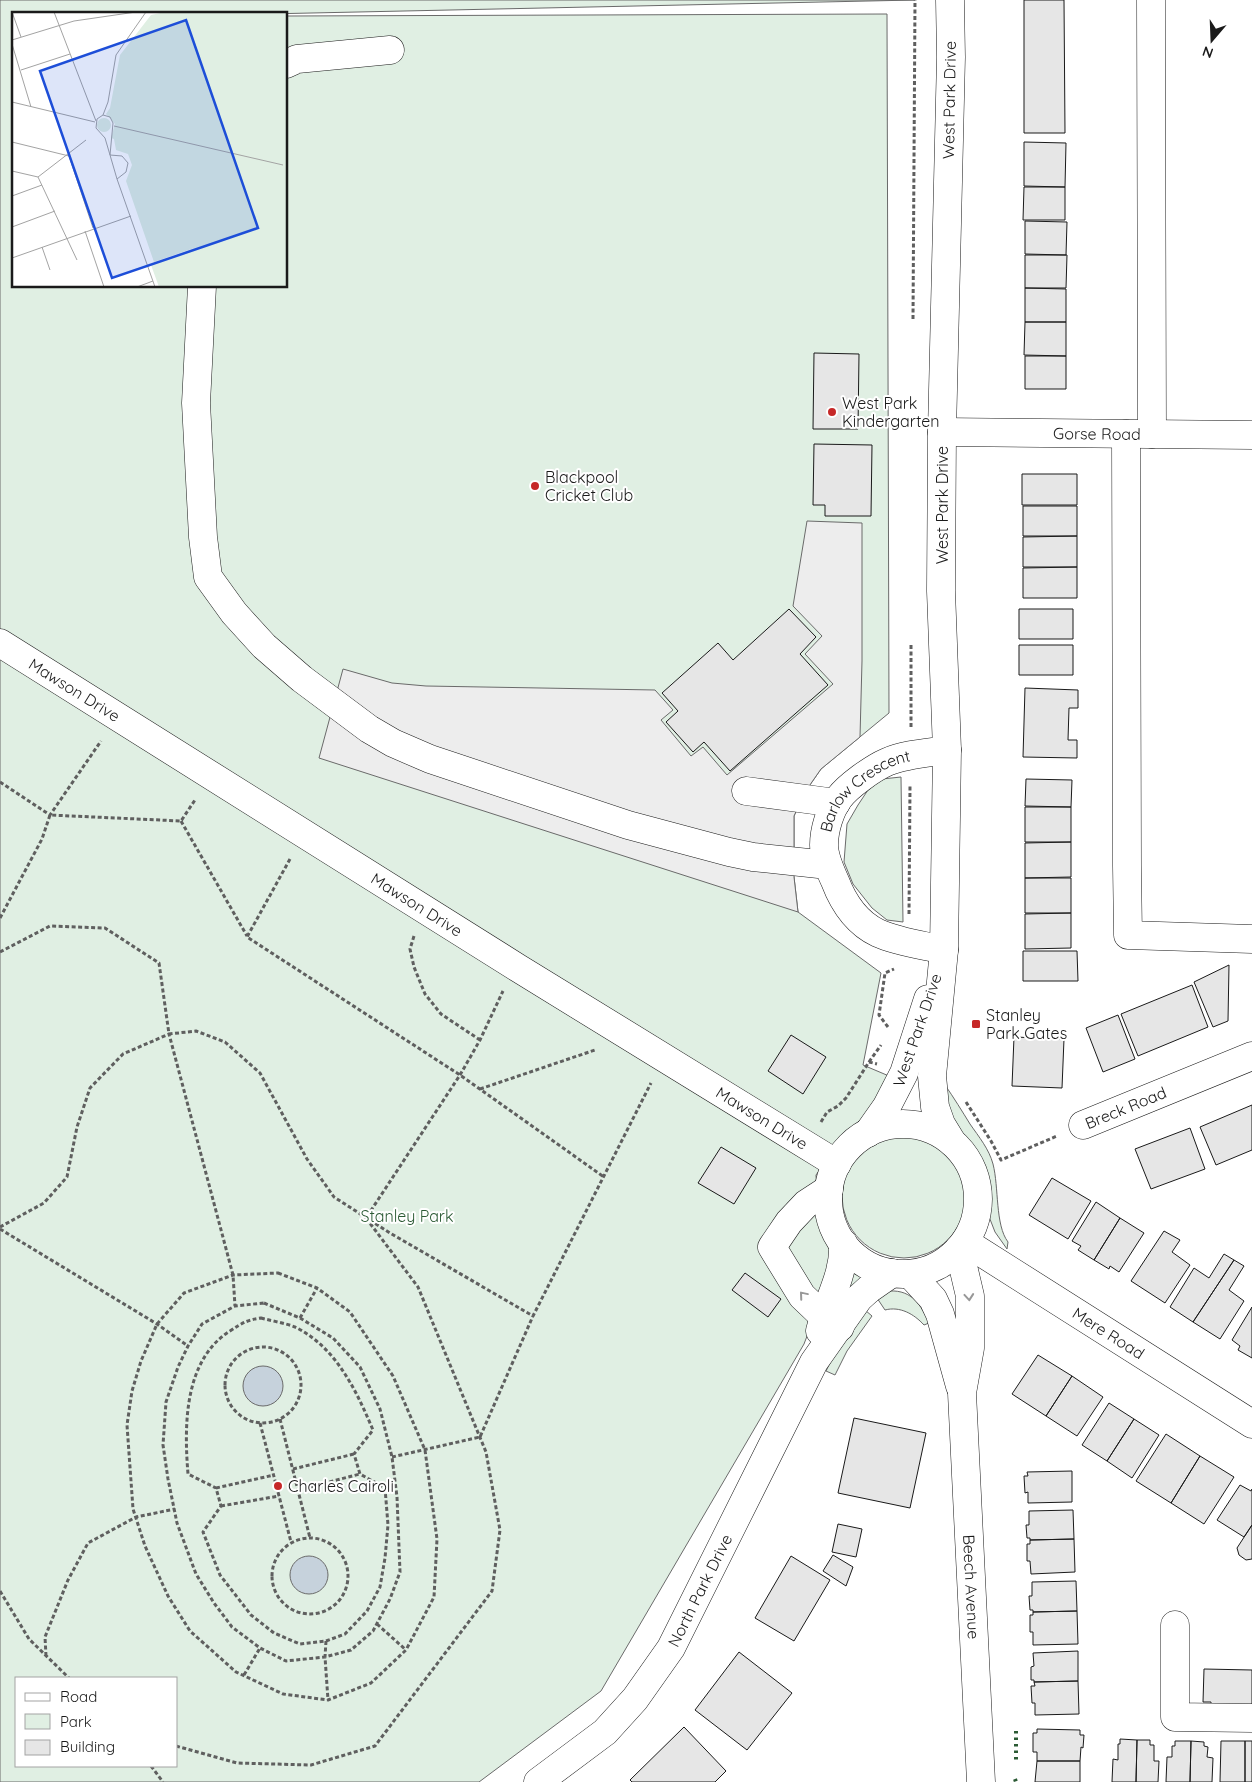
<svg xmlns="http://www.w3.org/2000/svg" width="1252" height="1782" viewBox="0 0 1252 1782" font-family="Quicksand,sans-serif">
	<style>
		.green { fill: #e0efe3; stroke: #6a6a6a; fill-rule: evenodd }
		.parking { fill: #ededed; stroke: #6a6a6a }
		.water { fill: #c6d2dc; stroke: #6a6a6a }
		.building { fill: #e6e6e6; stroke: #1a1a1a }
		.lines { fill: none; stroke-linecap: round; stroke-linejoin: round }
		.minor-casing { stroke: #1a1a1a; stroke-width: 29 }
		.path { stroke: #5f5f5f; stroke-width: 3; stroke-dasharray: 4 2.5; stroke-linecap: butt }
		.minor { stroke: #fff; stroke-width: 28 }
		.hedge { stroke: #2b5a34; stroke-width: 4; stroke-dasharray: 2.5 4; stroke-linecap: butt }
		.oneway { stroke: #989898 }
		.poi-dot { fill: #c62828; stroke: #fff; stroke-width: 2 }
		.labels { text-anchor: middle; stroke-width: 4; stroke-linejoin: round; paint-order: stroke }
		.street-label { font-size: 16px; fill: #1a1a1a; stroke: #fff }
		.poi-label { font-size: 16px; fill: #1a1a1a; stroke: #fff; text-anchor: start }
		.park-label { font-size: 16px; fill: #2b5a34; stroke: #fff }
		.inset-road { fill: none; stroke: #a3a3a3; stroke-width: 1 }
		.view { fill: #1d4ed8; fill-opacity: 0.15; stroke: #1d4ed8; stroke-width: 2.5 }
		.inset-edge { fill: none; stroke: #1a1a1a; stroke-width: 2.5 }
	</style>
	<rect width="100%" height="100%" fill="#fff"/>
	<!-- green -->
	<path class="green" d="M0,0H915L265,14H14V286H286V16L887,14L889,713L821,769L805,792L794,816V877L798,912L881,973L863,1065L889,1076L866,1114L856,1124L832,1153L816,1175L817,1196L823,1214L864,1278L817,1310L804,1344L601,1691L479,1782H0ZM16,1678H176V1766H16Z
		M901,777L903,922L887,920L872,908L853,884L844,862L847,824L858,805L868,790L882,779Z
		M945,1085C954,1098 962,1111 970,1124C979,1137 989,1149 993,1164C999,1187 995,1225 1008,1242L1007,1249L995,1232L988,1214L985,1182L980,1165L956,1125L947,1106Z
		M842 1196a62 62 0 1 1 124 0a62 62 0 1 1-124 0Z
		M890,1291C912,1290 921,1305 929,1323L924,1325C914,1314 900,1306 885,1310L877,1298Z
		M865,1310L872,1316L847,1351L835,1375L826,1371L838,1347Z"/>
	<!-- parking -->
	<path class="parking" d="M807,521L862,523V661L860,737L821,769L805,792L794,816V877L798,912L319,758L343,669L392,683L426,686L655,690L673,710L661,720L691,756L703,747L727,775L833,684L805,654L822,636L793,606Z"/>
	<!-- water -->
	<path class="water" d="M243 1386a20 20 0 1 1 40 0a20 20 0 1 1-40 0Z
		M290 1575a19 19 0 1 1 38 0a19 19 0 1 1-38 0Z"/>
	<!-- building -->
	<path class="building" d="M1024,0H1064L1065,133H1024Z
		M1024,142L1066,143L1065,187L1024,186Z
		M1024,187H1065V220H1023Z
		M1025,221L1067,222L1066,255L1025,254Z
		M1025,255H1067L1066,288H1025Z
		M1025,288L1066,289V322H1025Z
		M1025,322H1066V356L1024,355Z
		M814,353L859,354L858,429H813Z
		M1025,356H1066V389H1025Z
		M814,444L872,445L871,516H825V505H813Z
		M1022,474H1077V505H1022Z
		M1023,506H1077V536H1023Z
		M1077,536V567H1023V537Z
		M1077,567V598H1023V568Z
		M789,609L816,637L800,654L828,685L730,771L704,742L693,752L666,722L678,711L662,693L718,643L733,660Z
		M1019,609H1073V639H1019Z
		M1019,645H1073V675H1019Z
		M1025,688L1078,690V708H1069L1068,740H1077V758L1023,757Z
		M1026,779L1072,780L1071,807L1025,806Z
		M1025,807H1071V842H1025Z
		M1071,842V877L1025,878V843Z
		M1025,878H1071V913H1025Z
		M1071,913V948L1025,949V914Z
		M1023,951H1077L1078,981H1023Z
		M1229,965L1228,1021L1213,1027L1194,982Z
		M1192,985L1208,1027L1138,1056L1121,1014Z
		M1118,1015L1135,1059L1103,1072L1086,1028Z
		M791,1035L826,1057L803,1094L768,1071Z
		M1014,1037L1064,1039L1062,1088L1012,1086Z
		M1252,1105V1150L1216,1165L1200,1127Z
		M1190,1128L1205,1169L1151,1189L1135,1149Z
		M721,1147L756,1168L734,1204L698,1183Z
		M1052,1178L1091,1201L1068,1239L1029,1215Z
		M1096,1202L1120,1218L1094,1260L1078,1250L1081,1246L1072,1241Z
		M1120,1218L1144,1233L1119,1272L1110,1266L1109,1269L1094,1260Z
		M1164,1231L1180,1240L1172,1252L1190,1265L1165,1303L1131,1281Z
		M1224,1254L1234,1260L1193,1322L1170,1307L1194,1268L1209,1278Z
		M1234,1260L1244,1266L1229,1290L1244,1301L1220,1339L1193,1322Z
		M745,1273L781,1299L768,1317L732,1290Z
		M1252,1307V1358L1238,1350L1240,1346L1232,1340Z
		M1038,1355L1072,1376L1046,1416L1012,1394Z
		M1072,1376L1103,1397L1077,1436L1046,1416Z
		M1109,1403L1134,1419L1107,1461L1082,1445Z
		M854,1418L926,1433L910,1508L838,1493Z
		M1134,1419L1159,1435L1132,1478L1107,1461Z
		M1166,1434L1200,1456L1171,1503L1136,1481Z
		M1200,1456L1234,1477L1204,1524L1171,1503Z
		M1072,1471V1502L1028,1503V1492L1025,1493L1024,1476H1028L1027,1472Z
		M1240,1485L1251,1491L1252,1489V1525L1244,1537L1217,1520Z
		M1073,1510L1074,1539L1030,1540V1538H1027L1026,1525H1029V1511Z
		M838,1524L862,1529L856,1557L832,1552Z
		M1252,1525V1559L1246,1560L1239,1555L1237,1548Z
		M1074,1539L1075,1572L1031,1574L1030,1561H1027V1544H1030V1540Z
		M833,1555L853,1567L846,1586L823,1571Z
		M791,1556L830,1580L794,1641L755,1618Z
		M1076,1581L1077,1611L1033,1612V1610H1030L1029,1596H1032V1582Z
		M1077,1611L1078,1644L1033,1645V1632H1030V1615H1033V1612Z
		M1078,1651V1681L1034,1682V1680H1031V1667L1034,1666L1033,1653Z
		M739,1652L792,1693L747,1750L695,1710Z
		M1204,1669L1252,1670V1714L1211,1710V1702H1203Z
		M1078,1681L1079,1714L1035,1715V1703H1032L1031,1686H1035L1034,1682Z
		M684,1727L726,1771L715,1782H632L630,1780Z
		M1037,1729L1080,1730V1735H1084L1083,1748L1081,1747L1080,1761H1037V1752H1033V1733H1037Z
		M1120,1739L1137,1740L1136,1782H1112L1113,1759L1118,1760V1744H1120Z
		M1137,1740H1150V1745H1154V1761H1159L1158,1782H1136Z
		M1175,1741H1191L1190,1782H1166L1167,1757H1172V1746H1175Z
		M1191,1741L1204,1742V1746L1208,1747L1207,1757L1213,1758L1212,1782H1190Z
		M1221,1741H1245V1782H1220Z
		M1245,1741H1252V1782H1245Z
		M1037,1761H1080V1782H1035Z"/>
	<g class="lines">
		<!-- minor casing -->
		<g class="minor-casing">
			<g id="minor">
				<path d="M950,0L951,57L942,432L941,591L947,750L944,950L932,1076L935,1107L941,1124L952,1142"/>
				<path d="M1151,0L1152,434"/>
				<path d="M286,64L297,59L390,50"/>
				<path d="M202,286L196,403L203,537L208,577L234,613L264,646L302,679L369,729L393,743L430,759L628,825L729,852L753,857L828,865"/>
				<path id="s1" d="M942,432L1252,435"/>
				<path d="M1126,434L1127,866L1128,935L1252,939"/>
				<path id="s2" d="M0,643L518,968L837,1164"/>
				<path d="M746,791L836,803"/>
				<path id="s3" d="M944,950C922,945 898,942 878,933C857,923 843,902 835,881C830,870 824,857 824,845C824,830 830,810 839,798C848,786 873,768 887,762C906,754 927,753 947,750"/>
				<circle cx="903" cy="1199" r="75"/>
				<path id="s4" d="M1083,1125L1252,1056"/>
				<path d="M868,1133L887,1106L904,1073L928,999"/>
				<path d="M829,1189L806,1204L789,1222L772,1247L802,1296L823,1316L840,1327"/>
				<path id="s5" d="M965,1242L1252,1424"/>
				<path id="s6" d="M959,1249L970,1296V1348L962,1393L981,1782"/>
				<path d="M910,1274L933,1299L940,1314L960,1386"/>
				<path d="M820,1331C827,1301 845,1275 843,1243"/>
				<path d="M1175,1625V1717L1252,1718"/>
				<path id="s7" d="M538,1782L605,1732L635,1699L671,1648L814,1362L859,1298L869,1289L892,1273"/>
			</g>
		</g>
		<!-- path -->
		<path class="path" d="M913,319L915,0
			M911,727V643
			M0,782L50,815L101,741
			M181,821L247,936
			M290,859L247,937L460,1075L604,1177
			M909,914L910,786
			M0,918L42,839L50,815L181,821L195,800
			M414,936L410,949L414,967L425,994L441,1014L480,1040
			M0,952L50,926L105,928L159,963L169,1034L196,1031L225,1042L260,1073L307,1159L334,1197L390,1233L533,1316L651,1083
			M888,1027L879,1015L885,973L894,969
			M869,1062L881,1045
			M480,1089L595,1050
			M966,1102L991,1141L1001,1160L1057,1136
			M821,1122L827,1112L838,1106L846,1098L869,1062L877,1064
			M0,1227L44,1203L67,1177L77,1127L90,1088L123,1054L169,1034L233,1275L235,1306
			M0,1229L157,1324L188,1346
			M278,1273L317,1288L350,1312L393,1376L425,1450L437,1539L434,1597L406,1650L371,1683L328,1700L283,1694L236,1672L190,1631L168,1596L145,1546L133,1509L127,1425L132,1391L141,1361L157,1324L184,1293L233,1275Z
			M264,1303L300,1318L333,1338L360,1367L380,1409L392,1457L397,1497L400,1572L390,1599L373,1631L351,1650L325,1657L286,1661L260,1648L232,1627L214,1603L196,1574L177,1523L168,1479L163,1445L166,1402L178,1367L188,1346L202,1324L235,1306Z
			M261,1318C272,1321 285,1323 295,1327C336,1347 356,1390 373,1430L354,1454L360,1474L385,1488L388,1525L385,1558L380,1587L367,1611L345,1634L326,1641L300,1644L274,1633L251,1615L220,1575L203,1532L221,1506L216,1488L188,1474C184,1425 184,1360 230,1331C242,1323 247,1320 261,1318Z
			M300,1318L317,1288
			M225 1385a38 38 0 1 1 76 0a38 38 0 1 1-76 0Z
			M280,1419L310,1538
			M260,1423L291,1542
			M392,1457L480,1437L533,1316
			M293,1469L354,1454
			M216,1488L274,1475
			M298,1490L360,1474
			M221,1506L279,1496
			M272 1576a38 38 0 1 1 76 0a38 38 0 1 1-76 0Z
			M0,1591L29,1639L69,1678
			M377,1624L406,1650
			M326,1641L325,1657L328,1700
			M46,1656L45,1637L68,1580L88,1543L136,1517L175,1509
			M244,1675L260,1648
			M176,1746L237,1763L311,1765L375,1746L492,1591L500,1530L486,1452L418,1287L366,1218L460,1075L480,1040L503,991
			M151,1766L163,1782"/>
		<!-- minor -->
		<use href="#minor" class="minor"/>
		<!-- hedge -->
		<path class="hedge" d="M1016,1731V1760
			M1015,1779L1016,1782"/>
	</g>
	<!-- one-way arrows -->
	<defs><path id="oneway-chevron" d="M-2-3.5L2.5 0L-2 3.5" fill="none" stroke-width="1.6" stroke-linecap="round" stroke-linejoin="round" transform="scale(1.25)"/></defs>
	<g class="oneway">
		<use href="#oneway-chevron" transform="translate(803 1295) rotate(-130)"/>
		<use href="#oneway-chevron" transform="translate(969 1297) rotate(85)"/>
	</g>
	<!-- markers -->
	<g class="poi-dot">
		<circle cx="832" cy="412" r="5"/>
		<circle cx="535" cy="486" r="5"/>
		<rect x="971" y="1019" width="10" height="10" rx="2.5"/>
		<circle cx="278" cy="1486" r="5"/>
	</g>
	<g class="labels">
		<!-- street labels -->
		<g class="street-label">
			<text transform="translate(949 100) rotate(-89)" y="6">West Park Drive</text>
			<text dy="6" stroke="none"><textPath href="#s1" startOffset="155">Gorse Road</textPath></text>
			<text transform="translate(942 505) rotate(-90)" y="6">West Park Drive</text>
			<text dy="6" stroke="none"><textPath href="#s2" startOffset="88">Mawson Drive</textPath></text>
			<text dy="6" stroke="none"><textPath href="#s3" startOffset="249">Barlow Crescent</textPath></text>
			<text dy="6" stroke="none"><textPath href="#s2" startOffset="492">Mawson Drive</textPath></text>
			<text transform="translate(917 1030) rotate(-71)" y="6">West Park Drive</text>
			<text dy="6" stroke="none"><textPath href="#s4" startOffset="46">Breck Road</textPath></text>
			<text dy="6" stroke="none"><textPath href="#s2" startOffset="898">Mawson Drive</textPath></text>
			<text dy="6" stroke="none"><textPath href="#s5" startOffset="170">Mere Road</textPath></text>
			<text dy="6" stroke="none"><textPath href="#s6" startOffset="340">Beech Avenue</textPath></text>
			<text dy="6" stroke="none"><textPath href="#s7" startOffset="255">North Park Drive</textPath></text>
		</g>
		<!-- poi labels -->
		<g class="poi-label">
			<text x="842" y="409">West Park<tspan x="842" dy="18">Kindergarten</tspan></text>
			<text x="545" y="483">Blackpool<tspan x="545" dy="18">Cricket Club</tspan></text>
			<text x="986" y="1021">Stanley<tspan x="986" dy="18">Park Gates</tspan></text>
			<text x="288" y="1492">Charles Cairoli</text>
		</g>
		<!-- park labels -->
		<g class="park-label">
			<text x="407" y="1222">Stanley Park</text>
		</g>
	</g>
	<!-- overview -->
	<g transform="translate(12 12)">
		<rect width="275" height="275" fill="#fff"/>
		<path d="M153,0H275V275H147L139,253L188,234L142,250L114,169L120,153L116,142L104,138L102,127L99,126L103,112L94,102L98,96L108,43L139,3ZM85 113a7 7 0 1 1 14 0a7 7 0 1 1-14 0Z" fill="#e0efe3"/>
		<path class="inset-road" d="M0,0L9,25M42,0L84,109M0,28L62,9L124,0M0,32L19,95M9,58L58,42M0,90L83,110M91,103L96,90L104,43L134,0M102,114L271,153M0,130L57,144M98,143L101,111L98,105L91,103L85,107L84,116L93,126L98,143L105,167L143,275M98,143L110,144L116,151L114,160L105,167M57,144L81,216M0,159L26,165L74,128M26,165L65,248M0,184L30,173M0,215L43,199M73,219L92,275M30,235L38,258M0,246L119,204M125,275L141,269"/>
		<path class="view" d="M174,8L246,216L100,266L28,59Z"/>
		<rect width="275" height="275" class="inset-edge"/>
	</g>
	<!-- legend -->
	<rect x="15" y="1677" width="162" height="90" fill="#ffffff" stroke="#a3a3a3"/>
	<rect x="25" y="1693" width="25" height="8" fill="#ffffff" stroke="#a3a3a3"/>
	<text x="60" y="1702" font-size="15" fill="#1a1a1a">Road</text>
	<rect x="25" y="1714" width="25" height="15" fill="#e0efe3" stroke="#a3a3a3"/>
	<text x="60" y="1727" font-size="15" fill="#1a1a1a">Park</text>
	<rect x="25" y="1740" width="25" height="15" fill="#e6e6e6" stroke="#a3a3a3"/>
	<text x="60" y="1752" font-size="15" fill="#1a1a1a">Building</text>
	<!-- north arrow -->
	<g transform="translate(1212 40) rotate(199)" stroke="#ffffff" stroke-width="4" paint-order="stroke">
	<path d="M0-4L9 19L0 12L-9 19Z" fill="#1a1a1a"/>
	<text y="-8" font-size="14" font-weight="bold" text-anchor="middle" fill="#1a1a1a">N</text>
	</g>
</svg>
